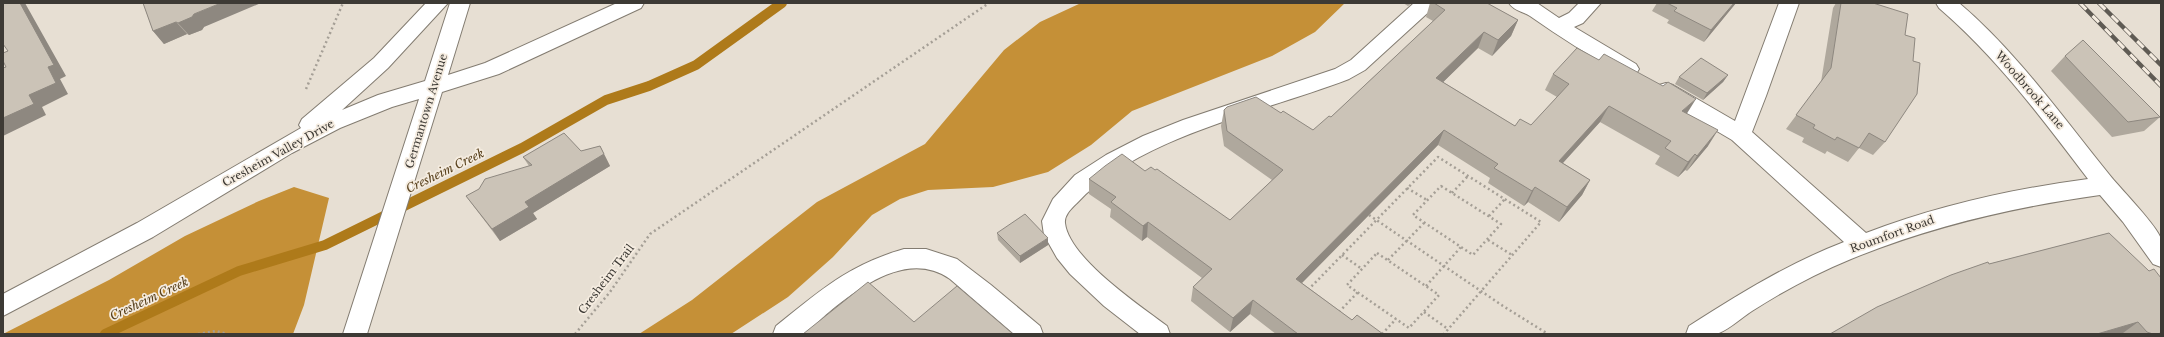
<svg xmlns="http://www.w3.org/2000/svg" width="2164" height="337" viewBox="0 0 2164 337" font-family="'Libre Baskerville',serif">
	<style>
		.forest { fill: #c59037 }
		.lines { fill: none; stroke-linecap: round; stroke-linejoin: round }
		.stream { stroke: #ae7a1a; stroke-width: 10 }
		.minor-casing { stroke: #837c71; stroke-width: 2 }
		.major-casing { stroke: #837c71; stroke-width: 2 }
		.path { stroke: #a59f96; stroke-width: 2.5; stroke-dasharray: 2 3; stroke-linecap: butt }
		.minor { fill: #fff; fill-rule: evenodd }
		.major { fill: #fff; fill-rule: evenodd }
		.rail-casing { stroke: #5f5b54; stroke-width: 4.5 }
		.rail { stroke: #f5ece0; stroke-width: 3; stroke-dasharray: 9; stroke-linecap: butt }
		.wall { fill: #afa89d }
		.shaded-wall { fill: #8e8880 }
		.building { fill: #cbc3b7; stroke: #8e8880 }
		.labels { text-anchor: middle; stroke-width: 3.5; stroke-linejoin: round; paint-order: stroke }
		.street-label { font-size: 11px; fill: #3d3a35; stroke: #f5ece0 }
		.water-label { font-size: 12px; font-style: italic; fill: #59421e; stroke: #f5ece0 }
	</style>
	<rect width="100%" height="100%" fill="#e7dfd3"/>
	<!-- forest -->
	<path class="forest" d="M1081,3H1345L1315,32L1272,56L1132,111L1091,145L1048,172L993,187L928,190L900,199L872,215L833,257L788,297L731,334H639L692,300L817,202L925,144L1004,50L1040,22Z
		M294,187L329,198L304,305L293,334H3L109,280L185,236L259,201Z"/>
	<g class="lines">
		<!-- stream -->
		<path class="stream" d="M105,334L239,271L325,245L522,148L606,100L649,86L696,65L782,3"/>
		<!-- minor casing -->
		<g class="minor-casing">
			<path id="minor" d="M1414,3H1436L1433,8L1365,70L1349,79C1266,111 1138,137 1077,203C1072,208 1064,215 1065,223C1069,258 1139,305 1167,326L1170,334H1140L1104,306L1070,274L1057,258L1044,235L1042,221L1053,199L1075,175L1106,155L1143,136L1183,120L1335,69L1351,60Z
				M1509,3H1537L1559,18L1569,13L1579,3H1601L1583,23L1574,27L1636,64L1639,69L1636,74L1629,77L1622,74C1590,56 1560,37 1530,16C1522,11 1514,11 1509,3Z
				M1779,3H1799L1766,96L1752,132L1866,233C1937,206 2012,189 2088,179C2042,118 1996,57 1939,8L1936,3H1959C2018,53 2063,118 2112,178C2122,190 2158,227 2161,239C2163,247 2161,258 2161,267L2153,264L2123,222L2100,195C2014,207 1932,226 1851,259C1817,273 1783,291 1752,311C1741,318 1731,328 1719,333C1711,337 1695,334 1686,334L1689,326C1739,294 1789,263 1844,242L1732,140L1659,97L1656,91L1659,85L1666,83L1673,85L1735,121Z
				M904,249H926L957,259L991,285L1040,326L1043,334H1014L950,279C909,250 861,286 829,312C821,318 813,329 803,334C796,337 781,334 773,334L776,326C820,291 848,265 904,249Z"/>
		</g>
		<!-- major casing -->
		<g class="major-casing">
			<path id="major" d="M426,3H448L388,68L342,110L378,95L425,81L450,3H470L448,75L485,63L617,3H644L641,8L499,74L442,92L367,334H343L419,99L392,107L340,128L292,153L153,237L3,316V294L137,223L301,128L299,125L302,119L374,58Z"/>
		</g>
		<!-- path -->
		<path class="path" d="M306,89L343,3
			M1441,186L1501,224L1473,255L1413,215Z
			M1407,188L1427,200
			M1452,193L1468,176
			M1369,215L1503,306L1548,334
			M1489,216L1505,199
			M1488,240L1512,255
			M1377,253L1439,295L1409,328L1347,285Z
			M1342,255L1362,269
			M1388,260L1424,223
			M1426,286L1461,247
			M1308,290L1438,157L1541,222L1444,334
			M1339,312L1358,292
			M1424,312L1448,329
			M198,334L216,331L228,334
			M575,334L610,292L650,234L989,3
			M1382,334L1396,319"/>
		<!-- minor -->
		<use href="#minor" class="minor"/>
		<!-- major -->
		<use href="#major" class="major"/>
		<!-- rail casing -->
		<g class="rail-casing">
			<path id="rail" d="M2080,3L2161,86
				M2099,3L2161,65"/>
		</g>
		<!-- rail -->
		<use href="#rail" class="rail"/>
	</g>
	<!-- wall -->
	<path class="wall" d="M143,3L204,27L202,30L189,35L187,34L164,44L153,31Z
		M1403,3H1412L1408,6Z
		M1430,3H1487L1518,20L1511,36L1492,56L1478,48L1443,82L1515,126L1531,125L1557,97L1545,90L1553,74L1687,114L1708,146L1687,171L1685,170L1678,177L1655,164L1660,156L1600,122L1563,163L1590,180L1582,195L1559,222L1528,202L1524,206L1488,183L1490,178L1438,145L1302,283L1352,320L1383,334H1276L1250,314L1230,332L1191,301L1193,287L1202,278L1147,237L1142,241L1110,217L1111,209L1089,194V179L1145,171L1230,220L1272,180L1224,146L1221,126L1224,110L1281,113L1313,130L1331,117L1433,21L1426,17Z
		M1657,3H1736L1704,42L1667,23L1669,20L1652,11Z
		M1836,3H1873L1885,142L1873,155L1859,148L1848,162L1827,151L1825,154L1802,142L1804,138L1786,129L1821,82L1833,8Z
		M2065,56L2160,117L2144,131L2112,137L2051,71Z
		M1728,75L1723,82L1703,100L1675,84L1679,77Z
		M600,146L610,166L533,213L537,219L500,241L475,208L466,196L529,166L523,157L581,151Z
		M997,233L1048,245L1020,263L998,240Z
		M2109,233L2161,334H2124L2123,333L2118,334H1830L1989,264Z"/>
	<!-- shaded-wall -->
	<path class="shaded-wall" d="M20,3H25L66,76L60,79L68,94L42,107L46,115L3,136V118L29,95L48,67Z
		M221,3H261L204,27L202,30L189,35L178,23L194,14Z
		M1734,3H1736L1704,42L1711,30Z
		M1518,20L1511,36L1492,56L1498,40Z
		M176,22L187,34L164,44L153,31Z
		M1484,32L1478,48L1431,94L1436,78Z
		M1728,75L1723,82L1703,100L1707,93Z
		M1696,99L1686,115L1682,111Z
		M1609,106L1600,122L1551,176L1559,161Z
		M1444,130L1438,145L1292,293L1296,279Z
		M1718,130L1708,146L1687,171L1697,156Z
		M600,146L610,166L533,213L537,219L500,241L492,229L525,202Z
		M1695,154L1685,170L1678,177L1688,162Z
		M1590,180L1582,195L1559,222L1567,207Z
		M1535,187L1528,202L1524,206L1532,191Z
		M1148,222L1147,237L1142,241L1143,226Z
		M1048,238V245L1020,263V256Z
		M1253,300L1250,314L1230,332L1233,318Z
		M2138,322L2123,333L2118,334H2097Z"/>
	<!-- building -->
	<path class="building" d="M3,3H20L54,65L48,67L56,83L29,95L34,104L3,118V68L6,67L3,61V53L8,51L3,44Z
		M143,3H221L194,14L192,17L178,23L176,22L153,31Z
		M1434,3H1487L1518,20L1498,40L1484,32L1436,78L1515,126L1520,119L1531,125L1569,84L1553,74L1577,48L1599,60L1604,54L1663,86L1668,82L1696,99L1682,111L1718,130L1697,156L1695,154L1688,162L1665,148L1671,141L1609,106L1559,161L1590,180L1567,207L1535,187L1532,191L1494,168L1498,164L1444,130L1296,279L1352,320L1357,315L1383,334H1298L1253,300L1233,318L1193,287L1212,269L1148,222L1143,226L1111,202L1116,197L1089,179L1105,166L1122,154L1145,171L1151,167L1155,170L1157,169L1230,220L1283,170L1227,131L1224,110L1227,107L1256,97L1281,113L1283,111L1313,130L1329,116L1331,117L1445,10Z
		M1667,3H1734L1711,30L1674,11L1677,8Z
		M1841,3H1873L1908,14L1905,35L1915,38L1913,61L1920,63L1917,94L1885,142L1869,133L1859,148L1837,137L1835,140L1813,128L1815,125L1796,115L1831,68Z
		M2083,40L2160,117L2128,122L2065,56Z
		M1701,58L1728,75L1707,93L1679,77Z
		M564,133L581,151L600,146L604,154L525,202L529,207L492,229L466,196L479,189L485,179L532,165L523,157Z
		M1025,214L1048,238L1020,256L997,233Z
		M2109,233L2149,271L2154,269L2161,278V333L2156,334H2153L2147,332L2138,322L2097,334H1830L1877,307L1951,275L1988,262L1989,264Z
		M868,282L914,322L957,286L1013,334H803Z"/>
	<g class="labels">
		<!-- street labels -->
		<g class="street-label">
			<text transform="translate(2030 90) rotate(49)" y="4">Woodbrook Lane</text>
			<text transform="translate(426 111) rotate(-73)" y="4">Germantown Avenue</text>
			<text transform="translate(278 153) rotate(-29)" y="4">Cresheim Valley Drive</text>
			<text transform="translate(1892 234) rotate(-20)" y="4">Roumfort Road</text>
			<text transform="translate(606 279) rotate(-53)" y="4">Cresheim Trail</text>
		</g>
		<!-- water labels -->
		<g class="water-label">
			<text transform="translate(445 171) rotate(-26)" y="4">Cresheim Creek</text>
			<text transform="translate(149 299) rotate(-25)" y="4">Cresheim Creek</text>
		</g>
	</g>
	<!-- border -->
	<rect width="2164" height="337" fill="none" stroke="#3d3a35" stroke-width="8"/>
</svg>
